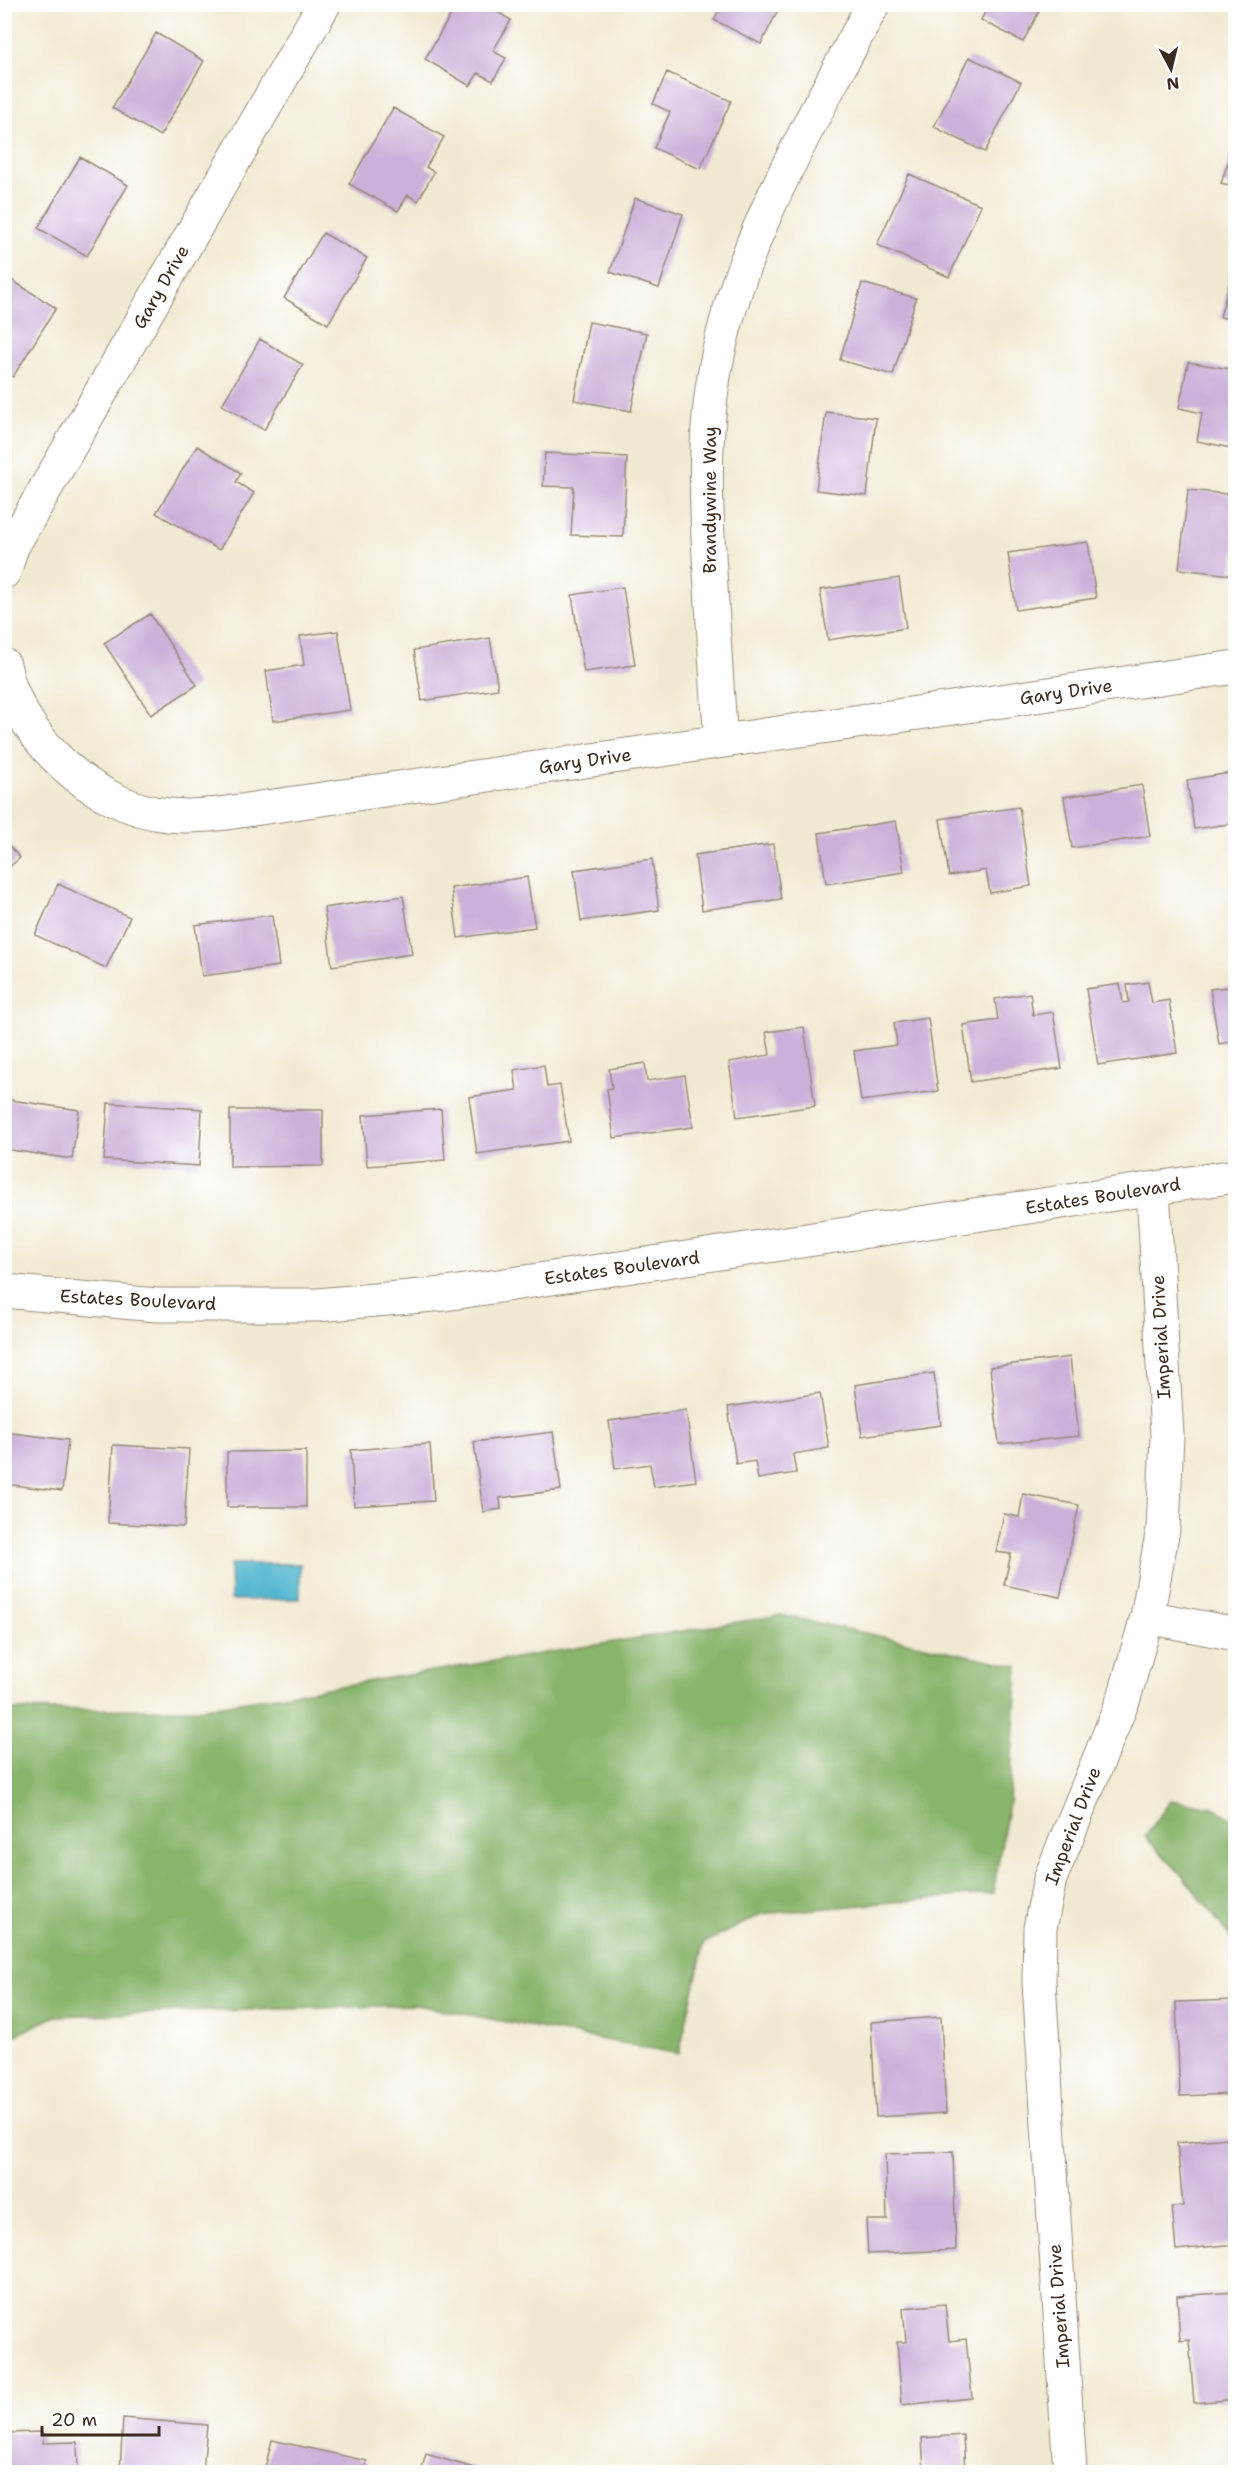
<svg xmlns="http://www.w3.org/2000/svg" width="1240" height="2477" viewBox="0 0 1240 2477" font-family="'Shantell Sans',sans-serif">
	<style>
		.forest { fill: #88b46c; stroke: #626f45; stroke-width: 1.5 }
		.water { fill: #4eb4cd; stroke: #446f76; stroke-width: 1.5 }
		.building { fill: #cab1d9 }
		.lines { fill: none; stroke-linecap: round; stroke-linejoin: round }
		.minor-casing { stroke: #968a78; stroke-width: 35 }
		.minor { stroke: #fff; stroke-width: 33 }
		.labels { text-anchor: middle; stroke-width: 5; stroke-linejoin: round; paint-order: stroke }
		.street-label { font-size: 18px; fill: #3b2a1e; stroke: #fff }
	</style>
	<rect width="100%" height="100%" fill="#fff"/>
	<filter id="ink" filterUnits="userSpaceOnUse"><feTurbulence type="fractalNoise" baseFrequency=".0167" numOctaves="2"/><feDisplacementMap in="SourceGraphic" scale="12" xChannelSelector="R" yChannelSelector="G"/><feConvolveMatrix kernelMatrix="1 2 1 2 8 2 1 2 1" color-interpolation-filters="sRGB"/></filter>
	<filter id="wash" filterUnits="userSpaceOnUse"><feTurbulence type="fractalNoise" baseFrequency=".008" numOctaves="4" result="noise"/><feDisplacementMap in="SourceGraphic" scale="24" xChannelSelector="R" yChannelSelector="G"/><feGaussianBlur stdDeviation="1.35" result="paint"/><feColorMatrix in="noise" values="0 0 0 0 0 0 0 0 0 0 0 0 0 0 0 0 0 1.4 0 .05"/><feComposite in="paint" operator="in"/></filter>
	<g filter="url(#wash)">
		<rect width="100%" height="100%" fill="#f1ead3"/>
		<!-- forest -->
		<path class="forest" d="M781,1615L1018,1666L1009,1802L993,1893L762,1914L704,1943L679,2054L416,2005L56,2016L5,2040V1710L197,1709Z
			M1171,1800L1213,1807L1235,1821V1943L1183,1876L1145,1837Z"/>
		<!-- water -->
		<path class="water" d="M230,1564H300V1599L231,1600Z"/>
		<g id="blocks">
			<!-- building -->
			<path class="building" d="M218,4H235L230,12Z
				M457,4H484L511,20L493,51L506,58L493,81L478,73L470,86L425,59Z
				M722,4H781L761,44L714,20Z
				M989,4H1043L1023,42L981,20Z
				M156,33L204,61L160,136L112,108Z
				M969,57L1021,82L985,152L934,127Z
				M667,72L731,101L700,169L654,148L670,112L653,104Z
				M393,108L444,137L426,167L434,172L418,201L408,195L398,211L349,184Z
				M1233,148H1236V187L1221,183Z
				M80,157L128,185L87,256L38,228Z
				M909,174L981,205L949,277L877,245Z
				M635,198L683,214L659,288L610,272Z
				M323,233L367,258L328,324L284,298Z
				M1236,258V321L1220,317Z
				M10,279L56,308L13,377L4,371V288Z
				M862,283L916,298L893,375L840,360Z
				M589,322L647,333L631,411L574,400Z
				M260,339L303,365L264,430L222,405Z
				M1188,362L1236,370V449L1197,441L1202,413L1179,408Z
				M826,412L876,418L867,496L816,490Z
				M197,446L241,473L236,482L254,493L219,550L156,513Z
				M545,453L627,457L623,537L571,535L574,487L543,486Z
				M1188,490L1236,495V546L1232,575L1179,569Z
				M1088,542L1096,598L1016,610L1008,553Z
				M899,578L906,628L828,640L820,590Z
				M623,587L635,665L584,672L572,595Z
				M150,614L197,685L151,715L104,643Z
				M338,631L350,710L273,721L266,671L304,665L300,636Z
				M490,638L498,689L422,701L414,650Z
				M1236,772V823L1194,829L1187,780Z
				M1142,785L1150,836L1072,848L1064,797Z
				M1019,807L1031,886L990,893L986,870L949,876L940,819Z
				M896,821L904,872L826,884L819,833Z
				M4,840L20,858L4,871Z
				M773,844L781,899L702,910L695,855Z
				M652,859L659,910L581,921L574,870Z
				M527,877L535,927L458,938L451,888Z
				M58,884L130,917L106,968L35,935Z
				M403,896L412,954L332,966L324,908Z
				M272,915L279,966L202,976L195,925Z
				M1148,982L1152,1003L1169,1000L1177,1053L1098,1065L1086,989L1120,984L1123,1003L1129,1002L1127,985Z
				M1236,986V1041L1219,1044L1210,989Z
				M1030,993L1033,1015L1053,1012L1062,1068L971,1082L963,1025L998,1020L995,999Z
				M928,1018L938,1091L861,1101L854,1051L897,1045L894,1023Z
				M804,1027L815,1106L737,1117L729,1062L770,1055L766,1032Z
				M645,1063L647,1081L685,1075L693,1127L614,1138L607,1089L612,1088L609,1069Z
				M544,1065L547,1087L560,1085L569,1141L477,1154L469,1097L517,1090L514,1070Z
				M4,1099L79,1110L72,1159L4,1149Z
				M108,1103L202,1109L199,1166L104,1160Z
				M441,1109L445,1160L367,1166L363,1115Z
				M230,1110H323V1166L230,1167Z
				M1070,1357L1079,1436L999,1444L990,1367Z
				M934,1373L941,1425L862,1436L855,1385Z
				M820,1393L829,1448L793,1454L796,1473L758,1479L755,1461L736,1464L728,1407Z
				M686,1410L696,1481L654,1487L650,1464L615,1469L609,1421Z
				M4,1432L68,1440L62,1491L4,1484Z
				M553,1432L561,1490L500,1498L501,1509L483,1512L474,1442Z
				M430,1444L434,1501L354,1506L351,1450Z
				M113,1445L189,1449L184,1527L108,1523Z
				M306,1451V1507H227V1452Z
				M1023,1494L1079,1505L1060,1597L1004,1585L1011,1554L996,1552L1004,1514L1019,1517Z
				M1236,2000V2094L1180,2096L1176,2002Z
				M941,2017L946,2113L876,2117L871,2022Z
				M1236,2137V2244L1176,2250L1172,2207L1183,2206L1177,2143Z
				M953,2152L956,2250L868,2254L866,2220H887L885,2154Z
				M1236,2292V2399L1194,2403L1189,2340L1180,2341L1177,2296Z
				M945,2304L949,2341L966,2339L972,2398L902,2405L897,2342H906L903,2308Z
				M123,2418L207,2425L203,2472H120Z
				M43,2432V2443L77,2442L78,2472H5V2433Z
				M963,2435L965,2472H924L922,2438Z
				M272,2440L367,2461L364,2472H264Z
				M426,2454L488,2472H421Z"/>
		</g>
	</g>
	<g filter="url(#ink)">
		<use href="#blocks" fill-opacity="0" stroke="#968a78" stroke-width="1.5"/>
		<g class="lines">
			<!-- minor casing -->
			<g class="minor-casing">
				<path id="minor" d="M4,572L12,547L324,4
					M4,665C18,738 94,808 168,815C200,818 228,813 260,808L1236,667
					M721,741C717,690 714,638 711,587C706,513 702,438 716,365C741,235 813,121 873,4
					M4,1291L156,1305H317L445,1294L1236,1176
					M1147,1617L1236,1634
					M1070,2472L1039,1982L1040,1928L1050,1879L1124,1698L1147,1617L1163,1529L1167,1435L1153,1189"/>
			</g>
			<!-- minor -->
			<use href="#minor" class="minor"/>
		</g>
	</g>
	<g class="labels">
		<!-- street labels -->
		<g class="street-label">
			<text transform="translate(161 287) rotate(-60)" y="6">Gary Drive</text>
			<text transform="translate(710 500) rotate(-90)" y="6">Brandywine Way</text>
			<text transform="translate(1066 692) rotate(-8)" y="6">Gary Drive</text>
			<text transform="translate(585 761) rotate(-8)" y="6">Gary Drive</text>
			<text transform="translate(1103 1196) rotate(-9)" y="6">Estates Boulevard</text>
			<text transform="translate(622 1268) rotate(-8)" y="6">Estates Boulevard</text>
			<text transform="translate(138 1300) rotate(3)" y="6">Estates Boulevard</text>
			<text transform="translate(1161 1337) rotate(-93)" y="6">Imperial Drive</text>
			<text transform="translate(1073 1826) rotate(-69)" y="6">Imperial Drive</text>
			<text transform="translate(1059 2306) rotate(-94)" y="6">Imperial Drive</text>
		</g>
	</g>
	<!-- margin -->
	<rect width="1240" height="2477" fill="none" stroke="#fff" stroke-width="24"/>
	<!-- north arrow -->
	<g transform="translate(1171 69) rotate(173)" stroke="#ffffff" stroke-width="4.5" paint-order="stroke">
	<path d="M0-4.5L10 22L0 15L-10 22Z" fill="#3b2a1e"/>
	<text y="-9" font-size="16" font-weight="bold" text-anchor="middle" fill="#3b2a1e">N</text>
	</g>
	<!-- scale -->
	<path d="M42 2426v9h117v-9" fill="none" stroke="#3b2a1e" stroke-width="3"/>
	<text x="51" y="2426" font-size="18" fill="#3b2a1e" stroke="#ffffff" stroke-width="4.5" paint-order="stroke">20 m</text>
</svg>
